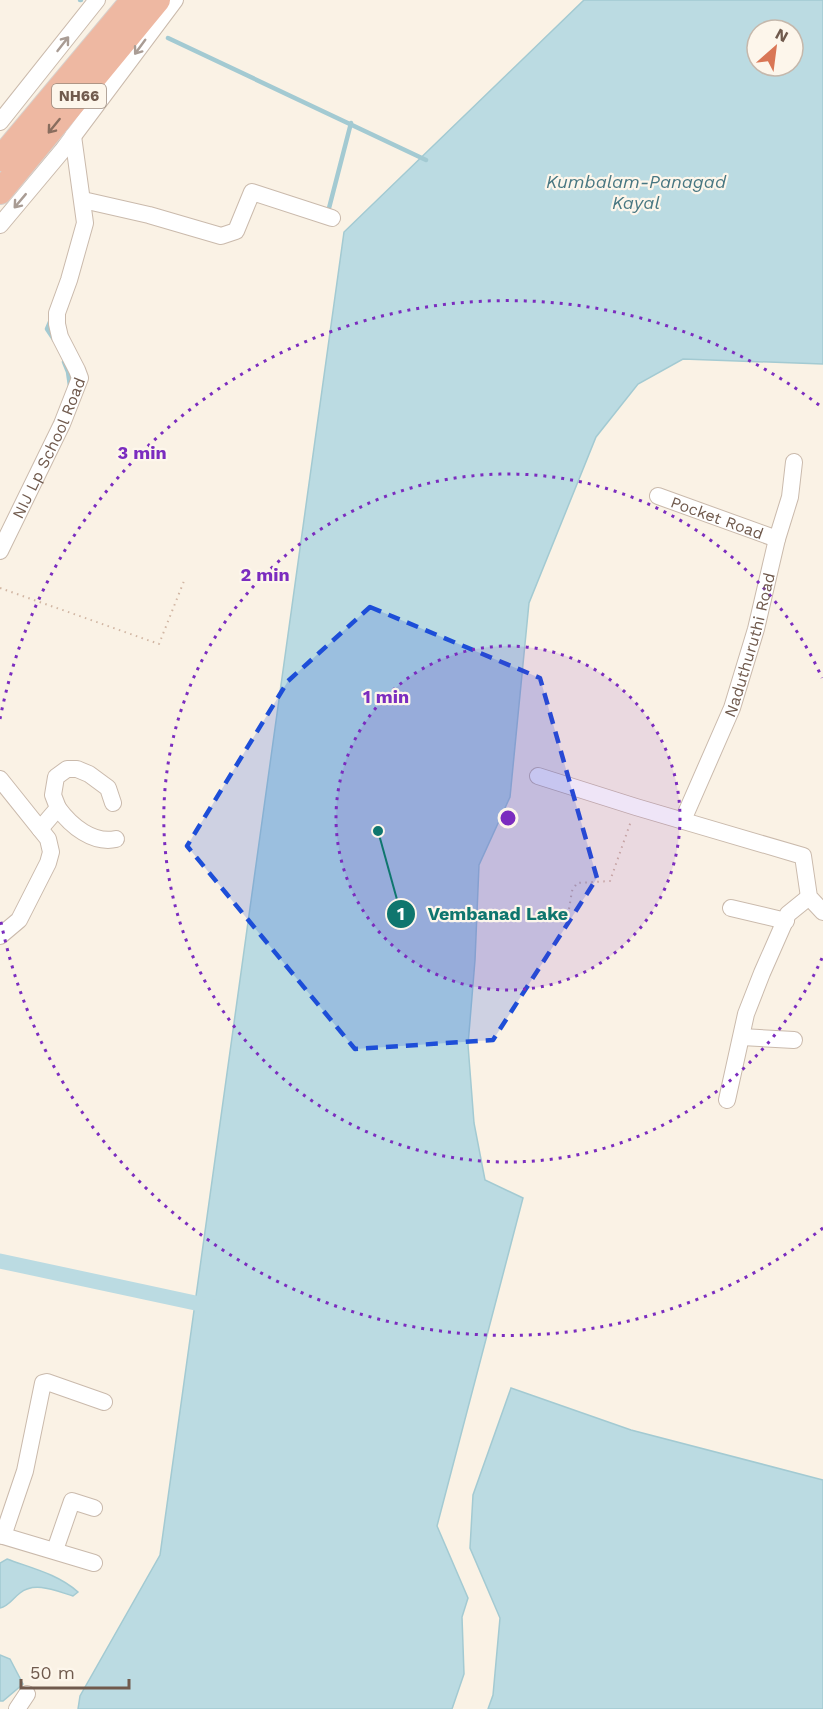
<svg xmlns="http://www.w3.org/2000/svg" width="823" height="1709" viewBox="0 0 823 1709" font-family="'Work Sans',sans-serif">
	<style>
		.water { fill: #bbdbe2; stroke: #a3cad2; stroke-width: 1.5; fill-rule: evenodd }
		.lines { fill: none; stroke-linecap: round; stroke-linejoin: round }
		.stream { stroke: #a3cad2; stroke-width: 4.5 }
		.canal { stroke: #bbdbe2; stroke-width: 15 }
		.minor-casing { stroke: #cabaac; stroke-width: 18 }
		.highway-casing { stroke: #d7d1cd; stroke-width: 26 }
		.path { stroke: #d1b6a3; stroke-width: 2; stroke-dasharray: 1.5 4.5; stroke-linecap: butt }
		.minor { stroke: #fff; stroke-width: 16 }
		.highway { stroke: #eeb8a2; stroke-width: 24 }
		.oneway { stroke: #a99c94 }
		.oneway2 { stroke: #896d5e }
		.marked { fill: #1d4ed8; fill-opacity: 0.2; stroke: #1d4ed8; stroke-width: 4.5; stroke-dasharray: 12 8; stroke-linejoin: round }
		.ring { fill: none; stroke: #7b2cbf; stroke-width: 3; stroke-dasharray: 3 6 }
		.labels { text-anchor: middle; stroke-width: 4.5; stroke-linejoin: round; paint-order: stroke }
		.shield { fill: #fdf6eb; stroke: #9a897c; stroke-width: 1.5 }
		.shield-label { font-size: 15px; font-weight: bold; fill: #705a4d }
		.street-label { font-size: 16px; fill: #705a4d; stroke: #fdf6eb }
		.water-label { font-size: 18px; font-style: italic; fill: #487782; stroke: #fdf6eb }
		.centre { fill: #7b2cbf; stroke: #fdf6eb; stroke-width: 3 }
		.ring-label { font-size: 18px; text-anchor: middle; font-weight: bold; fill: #7b2cbf; stroke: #fdf6eb; stroke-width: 4.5; stroke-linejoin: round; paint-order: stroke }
		.leader { fill: none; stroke: #0f766e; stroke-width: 2 }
		.callout-dot { fill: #0f766e; stroke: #fdf6eb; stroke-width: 2 }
		.mark-label { font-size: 18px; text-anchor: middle; font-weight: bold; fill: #fff }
		.callout-label { font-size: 18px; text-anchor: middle; font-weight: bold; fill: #0f766e; stroke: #fdf6eb; stroke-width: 4.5; stroke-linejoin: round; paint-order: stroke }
	</style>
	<rect width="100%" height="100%" fill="#faf2e5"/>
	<!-- water -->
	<path class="water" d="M584,0H823V364L683,359L638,384L596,437L529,603L510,797L479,865L475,960L468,1045L474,1123L485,1180L523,1198L437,1526L468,1598L462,1617L464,1674L452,1709H78L80,1696L160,1555L344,232ZM757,30H793V66H757Z
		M511,1388L631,1430L823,1480V1709H488L493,1695L500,1618L470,1548L473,1495Z
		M7,1559C31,1568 58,1574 78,1592L73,1596C56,1591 35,1581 20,1593C12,1599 9,1606 0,1608V1563Z
		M0,1655L10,1659L23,1684L3,1701H0Z"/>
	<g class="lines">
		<!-- stream -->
		<path class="stream" d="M80,0H81
			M168,38L426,160
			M328,212L351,123
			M50,322L47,329L55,341
			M64,362L68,372L70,386"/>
		<!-- canal -->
		<path class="canal" d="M0,1261L214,1307"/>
		<!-- minor casing -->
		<g class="minor-casing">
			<g id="minor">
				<path d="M0,122L97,0"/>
				<path d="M83,200L149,215L221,236L236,231L252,192L332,218"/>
				<path d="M0,225L62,151L175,0"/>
				<path id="s1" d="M658,496L777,539"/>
				<path id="s2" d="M0,551L62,424L80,378L77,370L60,337L57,324V313L69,280L85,223L73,136"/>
				<path d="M538,776L636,807L803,856L809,897L823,912"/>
				<path d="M0,779L48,839L51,852L48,863L19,920L0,936"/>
				<path d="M58,808C71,826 93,844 116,839"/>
				<path id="s3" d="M683,820L732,708L756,629L777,539L790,497L794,462"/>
				<path d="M40,829L58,808L53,795L56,777L67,769H77L89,774L108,788L113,803"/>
				<path d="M731,908L786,921"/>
				<path d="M742,1037L794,1040"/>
				<path d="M727,1100L746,1014L762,973L788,914L809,897"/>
				<path d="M0,1535L94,1563"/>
				<path d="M3,1536L25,1471L43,1383L47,1382L104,1402"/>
				<path d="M55,1550L72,1501L94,1508"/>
				<path d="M17,1709L27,1694"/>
			</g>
		</g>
		<!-- highway casing -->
		<g class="highway-casing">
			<path id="highway" d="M0,159L133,0
				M0,192L158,0"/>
		</g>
		<!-- path -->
		<path class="path" d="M0,588L159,644L184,581
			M569,909L572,891L577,883L610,881L631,821"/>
		<!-- minor -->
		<use href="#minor" class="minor"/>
		<!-- highway -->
		<use href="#highway" class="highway"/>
	</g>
	<!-- one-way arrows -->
	<defs><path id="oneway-shaft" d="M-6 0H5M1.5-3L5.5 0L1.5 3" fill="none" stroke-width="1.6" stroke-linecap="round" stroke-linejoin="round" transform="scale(1.5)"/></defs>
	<g class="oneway">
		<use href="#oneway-shaft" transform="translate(63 44) rotate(-52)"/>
		<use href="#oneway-shaft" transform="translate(140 47) rotate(126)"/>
		<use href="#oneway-shaft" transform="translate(20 201) rotate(130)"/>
	</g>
	<use class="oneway2" href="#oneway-shaft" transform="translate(54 126) rotate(129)"/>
	<!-- marked area -->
	<path class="marked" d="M370,607L540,678L597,878L493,1040L355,1049L187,846L288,681Z"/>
	<!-- distance rings -->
	<circle cx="508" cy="818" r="172" fill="#7b2cbf" fill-opacity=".12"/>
	<g class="ring">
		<circle cx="508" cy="818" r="172"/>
		<path d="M822 958A344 344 0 1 1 822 678"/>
		<path d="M823 1228A517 517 0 0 1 0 917M0 719A517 517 0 0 1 823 408"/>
	</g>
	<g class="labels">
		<!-- shield labels -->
		<rect class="shield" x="52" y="84" width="54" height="24" rx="4.5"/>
		<g class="shield-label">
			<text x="79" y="101">NH66</text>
		</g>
		<!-- street labels -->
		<g class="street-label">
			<text dy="6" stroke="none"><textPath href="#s2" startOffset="114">NIJ Lp School Road</textPath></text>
			<text dy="6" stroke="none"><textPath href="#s1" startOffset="63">Pocket Road</textPath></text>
			<text dy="6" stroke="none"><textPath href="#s3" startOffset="188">Naduthuruthi Road</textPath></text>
		</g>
		<!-- water labels -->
		<g class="water-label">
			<text x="636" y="188">Kumbalam-Panagad<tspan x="636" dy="21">Kayal</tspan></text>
		</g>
	</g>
	<circle cx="508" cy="818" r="9" class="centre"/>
	<g class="ring-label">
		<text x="142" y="459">3 min</text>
		<text x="265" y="581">2 min</text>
		<text x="386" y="703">1 min</text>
	</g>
	<!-- callouts -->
	<path class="leader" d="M378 831L401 914"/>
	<g class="callout-dot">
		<circle cx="378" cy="831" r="6"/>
		<circle cx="401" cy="914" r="15"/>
	</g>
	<g class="mark-label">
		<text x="401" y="920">1</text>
	</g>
	<g class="callout-label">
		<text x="498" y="920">Vembanad Lake</text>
	</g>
	<!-- north arrow -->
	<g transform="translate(775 48) rotate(28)"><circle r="28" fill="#fdf6eb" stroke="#c5b8ac" stroke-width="1.5"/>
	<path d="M0-4.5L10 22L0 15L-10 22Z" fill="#d97655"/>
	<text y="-9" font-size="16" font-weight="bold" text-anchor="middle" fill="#705a4d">N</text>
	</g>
	<!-- scale -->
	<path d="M21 1679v9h108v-9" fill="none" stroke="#705a4d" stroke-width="3"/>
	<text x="30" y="1679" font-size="18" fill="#705a4d" stroke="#fdf6eb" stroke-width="4.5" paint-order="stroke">50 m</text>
</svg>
